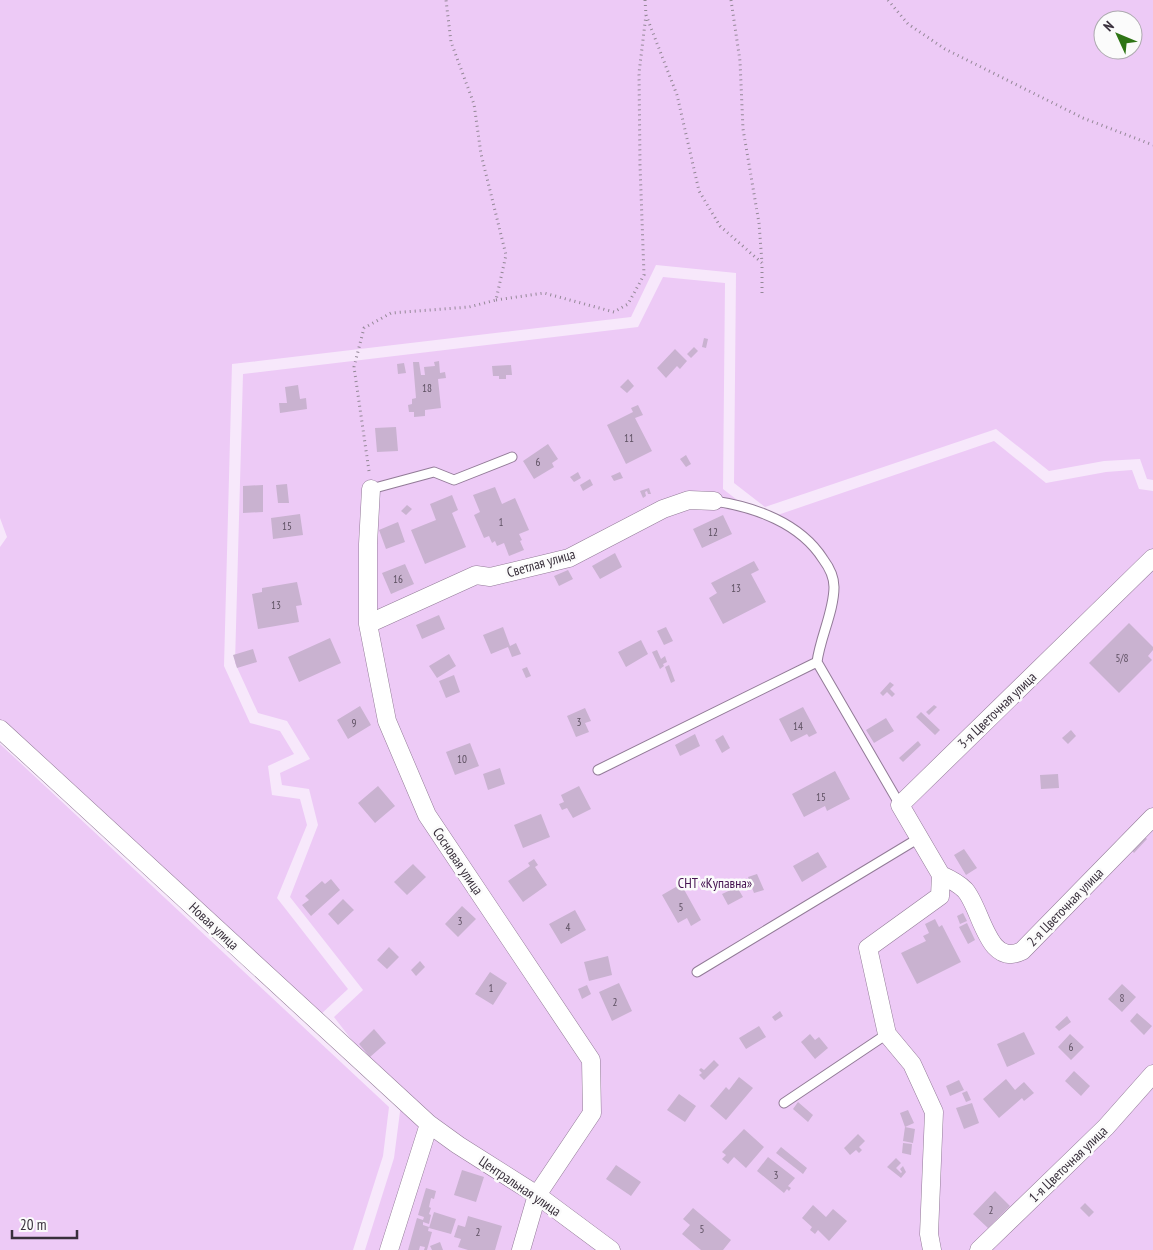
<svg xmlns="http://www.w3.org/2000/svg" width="1153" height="1250" viewBox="0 0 1153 1250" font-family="'PT Sans Narrow',sans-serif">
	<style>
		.green { fill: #edcaf6; fill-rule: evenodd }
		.building { fill: #c9b2d0 }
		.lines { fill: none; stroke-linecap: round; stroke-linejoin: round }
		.service-casing { stroke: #927b97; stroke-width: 11 }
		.minor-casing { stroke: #927b97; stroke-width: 19 }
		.path { stroke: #948897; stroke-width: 3; stroke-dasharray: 1 4; stroke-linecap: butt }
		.service { stroke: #fff; stroke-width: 9 }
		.minor { stroke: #fff; stroke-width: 18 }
		.labels { text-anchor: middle; stroke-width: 5; stroke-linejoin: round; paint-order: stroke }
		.number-label { font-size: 11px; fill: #5d5061 }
		.street-label { font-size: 14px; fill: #39303c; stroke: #fbfbfb }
		.park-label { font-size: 14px; fill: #441250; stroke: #fbfbfb }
	</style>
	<rect width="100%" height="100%" fill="#f7e8fb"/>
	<!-- green -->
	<path class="green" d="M0,0H1153V480L1147,479L1140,459L1104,461L1049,471L996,429L765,507L734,483L736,273L656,265L631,317L232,364L224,666L250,723L280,731L294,754L268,766L272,795L300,799L307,825L277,898L348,989L319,1016L0,724V547L7,537L0,518ZM1103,20H1133V50H1103Z
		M663,277L725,283L723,489L763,520L994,441L1046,483L1106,472L1132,470L1139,489L1153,491V1250H365L394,1158L401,1104L334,1017L363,990L290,897L318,825L309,789L282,785L280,773L310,759L287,721L258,713L235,663L243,374L638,327Z
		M0,744L389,1107L383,1156L353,1250H0Z"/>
	<!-- building -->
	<path class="building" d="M704,338L708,339L706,348L702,347Z
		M694,347L698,351L691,358L687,354Z
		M675,349L687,361L680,369L677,366L666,378L657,368Z
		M439,361L440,373L445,372L446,378L438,379L441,408L425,410V416L414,417V412H409L408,405L412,404V399L416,398L413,362H419L421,375H425L424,367L435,366L434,362Z
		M404,363L406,373L398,374L397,364Z
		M511,365L512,375H506V379H499V376H493L492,366Z
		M628,379L634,386L627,393L620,387Z
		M298,385L300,399L306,398L307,409L280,413L279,403H287L285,387Z
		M638,405L643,415L635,418L652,451L626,464L607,425L633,412L631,408Z
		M396,427L398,451L377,452L375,428Z
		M548,444L558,459L552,463L554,467L534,479L523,461Z
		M686,455L691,464L686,467L680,459Z
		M578,472L581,478L574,482L570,477Z
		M620,472L623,478L614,481L611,476Z
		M590,479L593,485L583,491L580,485Z
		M287,484L289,503H278L276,485Z
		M263,485V512L243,513V486Z
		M495,487L502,504L515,498L529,530L519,534L522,540L520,541L524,550L509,556L504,543L497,546L495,541L492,543L489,536L484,538L474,515L480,512L473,495Z
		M649,488L651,494H648L647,491L645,492L646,496L643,498L640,491Z
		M452,495L458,510L452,513L466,547L425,564L411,530L436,520L430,504Z
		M407,505L412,509L406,515L401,511Z
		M300,514L303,535L273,539L271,518Z
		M723,515L732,534L702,548L693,529Z
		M398,522L405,542L386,549L379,530Z
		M615,553L622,567L600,579L592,566Z
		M754,561L759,570L751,574L766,602L723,624L709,598L717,593L711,583Z
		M405,564L414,584L391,594L382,573Z
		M568,570L573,579L559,586L554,576Z
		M297,582L302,605L296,606L299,622L258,629L252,594L262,592V588Z
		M439,615L445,629L422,639L416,625Z
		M1129,623L1153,647V650L1148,656L1152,660L1119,693L1089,663Z
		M503,627L510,646L516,643L521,654L512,657L508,647L491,654L483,635Z
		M666,627L673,641L664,645L657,631Z
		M330,638L341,663L299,682L288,657Z
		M641,640L648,654L626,667L618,652Z
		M253,649L257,662L237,668L233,655Z
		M657,650L661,659L665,656L667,662L663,664L664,666L660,669L652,652Z
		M449,654L456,666L437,678L429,666Z
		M669,665L675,681L671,683L665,667Z
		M527,667L531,676L526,678L522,669Z
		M454,675L460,692L446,698L439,681Z
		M890,682L894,685L890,689L895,694L892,697L887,692L883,696L880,693Z
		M934,705L937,707L929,715L926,712Z
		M360,706L371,725L348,739L337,720Z
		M803,707L817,733L809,737L807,734L791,742L779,719Z
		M585,708L591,721L585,723L589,732L576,737L567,716Z
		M921,712L940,730L935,735L916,717Z
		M886,718L894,731L874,743L866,730Z
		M1071,730L1076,736L1068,744L1062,738Z
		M695,734L700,746L680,756L675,745Z
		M723,735L730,748L722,753L715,740Z
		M918,741L921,745L903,762L899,758Z
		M470,743L479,766L455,775L446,752Z
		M500,768L505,784L488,790L483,774Z
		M835,771L850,799L827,811L825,806L804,817L792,794Z
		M1058,774L1059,788L1041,789L1040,775Z
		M378,786L395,806L375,823L358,803Z
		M579,786L591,809L573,818L567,808L562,810L559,804L564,802L561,795Z
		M541,814L550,837L523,848L514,825Z
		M1143,835L1147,839L1134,853L1130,848Z
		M964,849L977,868L966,875L954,855Z
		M818,852L827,867L802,882L793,866Z
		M534,859L538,865L535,867L547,885L523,902L508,881L530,866L528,863Z
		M413,864L426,877L407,895L394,882Z
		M757,874L764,890L754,893L748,877Z
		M331,879L340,890L311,916L302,905L309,900L305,896L322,881L325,884Z
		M681,884L701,920L691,926L687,918L678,923L662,895Z
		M737,887L743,897L728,905L722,894Z
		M343,899L354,910L338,925L328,914Z
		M462,906L476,919L458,937L445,924Z
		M575,910L586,930L561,944L549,924Z
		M963,913L967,921L960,924L957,916Z
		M935,919L939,927L942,925L961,962L917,984L901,953L926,941L923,936L929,933L925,924Z
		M967,923L975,940L968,944L959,927Z
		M389,947L399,957L387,969L377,960Z
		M608,956L612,975L589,981L584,962Z
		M420,961L425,967L416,976L411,970Z
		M490,972L507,983L493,1005L475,994Z
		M619,983L632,1011L612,1021L599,992Z
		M1122,984L1136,997L1122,1012L1108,999Z
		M587,985L591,994L582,999L578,989Z
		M780,1011L783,1016L775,1021L772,1017Z
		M1137,1013L1152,1026L1144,1035L1130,1021Z
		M1067,1016L1071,1022L1059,1031L1055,1027Z
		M759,1026L766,1037L746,1049L739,1038Z
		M374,1029L386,1043L370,1057L359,1044Z
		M1024,1032L1035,1054L1007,1067L997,1044Z
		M810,1034L815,1040L819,1037L828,1048L815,1059L801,1042Z
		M1070,1034L1084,1047L1071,1060L1058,1047Z
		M714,1060L719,1065L704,1080L699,1075L702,1073L699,1070L701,1068L704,1070Z
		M1074,1071L1090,1086L1081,1096L1065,1081Z
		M739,1077L753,1088L726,1120L710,1106L726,1087L729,1090Z
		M1006,1079L1015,1090L1024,1082L1034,1093L1024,1101L1022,1098L999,1118L983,1099Z
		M959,1080L964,1090L950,1096L946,1086Z
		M967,1091L971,1100L966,1102L962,1093Z
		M679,1094L696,1106L685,1122L667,1110Z
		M798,1102L813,1115L808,1122L793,1109Z
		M972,1103L979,1123L964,1129L956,1108Z
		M908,1110L914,1123L905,1127L900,1113Z
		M905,1127L915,1129L913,1143L903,1141Z
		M744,1129L764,1147L746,1168L734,1157L728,1164L722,1159L726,1155L722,1152Z
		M858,1134L865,1141L859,1147L862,1150L859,1153L856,1150L850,1155L844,1148Z
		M903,1143L912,1144L911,1155L902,1153Z
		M781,1147L807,1168L803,1174L776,1153Z
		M768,1157L795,1178L788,1186L791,1188L789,1191L787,1189L784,1193L757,1171Z
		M896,1158L901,1163L896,1168L901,1173L902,1172L900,1169L903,1166L906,1172L901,1178L887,1167Z
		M616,1165L641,1182L631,1196L606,1179Z
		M462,1170L484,1177L476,1202L454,1195Z
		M426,1188L436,1191L434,1199L431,1198L429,1207L431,1208L429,1214L431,1215L429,1224L423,1222V1225L429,1227L428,1231L432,1232L427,1250H424L425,1247L420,1246L419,1250H408L417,1218L423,1220L424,1217L418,1215Z
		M995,1191L1010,1206L988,1228L973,1214Z
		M1085,1203L1094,1212L1089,1217L1080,1208Z
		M813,1205L826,1217L833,1209L847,1221L829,1241L818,1230L815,1234L810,1230L812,1227L802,1218Z
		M693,1208L731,1240L723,1250H701L682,1234L690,1225L683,1219Z
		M434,1212L456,1219L451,1234L429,1228Z
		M468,1216L502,1226L495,1250H468L458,1247L461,1239L454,1237L458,1225L465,1227Z
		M440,1242L443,1250H432L430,1246Z"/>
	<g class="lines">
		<!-- service casing -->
		<g class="service-casing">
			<path id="service" d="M371,489L434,472L454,480L512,457
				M714,501C755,507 800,523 823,559C829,567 834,577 834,587C834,611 820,638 817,662
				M598,770L817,662L900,805
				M697,972L919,838
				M784,1103L887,1034"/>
		</g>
		<!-- minor casing -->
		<g class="minor-casing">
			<path id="minor" d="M371,489L368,544V624L387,721L427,815L591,1060L592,1113L537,1195L521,1250
				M368,624L476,575L490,577L569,558L663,509L689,500L714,501
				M0,729L429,1124L458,1145L537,1195L611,1250
				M941,875L900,805L1153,558
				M941,875C950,879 958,883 965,890C982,909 987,968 1022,951L1153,817
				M389,1250L429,1124
				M932,1250L929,1234L934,1112L912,1064L887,1034L868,948L940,896L941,875
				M979,1250L1106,1127L1153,1074"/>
		</g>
		<!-- path -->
		<path class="path" d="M645,0L646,15L677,95L699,191L720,226L762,263V295
			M731,0L740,61L743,129L759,223L762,263
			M888,0L908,24L945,49L1083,118L1153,145
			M496,300L544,293L614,312L628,304L644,275L640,165L639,73L646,15
			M369,471L354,367L364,328L391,313L469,307L496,300L506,255L481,154L474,104L451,42L446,0"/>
		<!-- service -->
		<use href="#service" class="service"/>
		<!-- minor -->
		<use href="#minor" class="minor"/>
	</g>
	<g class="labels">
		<!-- number labels -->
		<g class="number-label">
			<text x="427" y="392">18</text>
			<text x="629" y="442">11</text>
			<text x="538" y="466">6</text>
			<text x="501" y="526">1</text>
			<text x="287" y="530">15</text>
			<text x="713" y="536">12</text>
			<text x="398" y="583">16</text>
			<text x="736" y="592">13</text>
			<text x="276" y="609">13</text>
			<text x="1122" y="662">5/8</text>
			<text x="579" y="726">3</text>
			<text x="354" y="727">9</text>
			<text x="798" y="730">14</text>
			<text x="462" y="763">10</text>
			<text x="821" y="801">15</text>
			<text x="681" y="911">5</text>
			<text x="460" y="925">3</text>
			<text x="568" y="931">4</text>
			<text x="491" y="992">1</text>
			<text x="1122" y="1002">8</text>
			<text x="615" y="1006">2</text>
			<text x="1071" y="1051">6</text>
			<text x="776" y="1179">3</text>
			<text x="991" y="1214">2</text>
			<text x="702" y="1233">5</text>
			<text x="478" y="1236">2</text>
		</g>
		<!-- street labels -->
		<g class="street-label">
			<text transform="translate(541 563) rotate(-16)" y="5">Светлая улица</text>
			<text transform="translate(997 710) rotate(-44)" y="5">3-я Цветочная улица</text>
			<text transform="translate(458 861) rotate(56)" y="5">Сосновая улица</text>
			<text transform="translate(1065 907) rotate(-46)" y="5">2-я Цветочная улица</text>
			<text transform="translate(214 926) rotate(43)" y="5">Новая улица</text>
			<text transform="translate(1068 1164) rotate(-44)" y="5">1-я Цветочная улица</text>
			<text transform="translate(520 1186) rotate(34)" y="5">Центральная улица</text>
		</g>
		<!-- park labels -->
		<g class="park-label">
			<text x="715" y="888">СНТ «Купавна»</text>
		</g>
	</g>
	<!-- north arrow -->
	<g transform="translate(1118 35) rotate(314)"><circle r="24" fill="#fbfbfb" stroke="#adaaaf"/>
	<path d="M0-4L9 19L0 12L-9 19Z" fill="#2e7415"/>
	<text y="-8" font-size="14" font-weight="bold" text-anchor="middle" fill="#39303c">N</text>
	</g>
	<!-- scale -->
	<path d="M12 1230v8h65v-8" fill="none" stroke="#39303c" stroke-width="2.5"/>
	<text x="20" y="1230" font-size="15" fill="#39303c" stroke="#fbfbfb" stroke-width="4" paint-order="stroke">20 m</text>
</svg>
